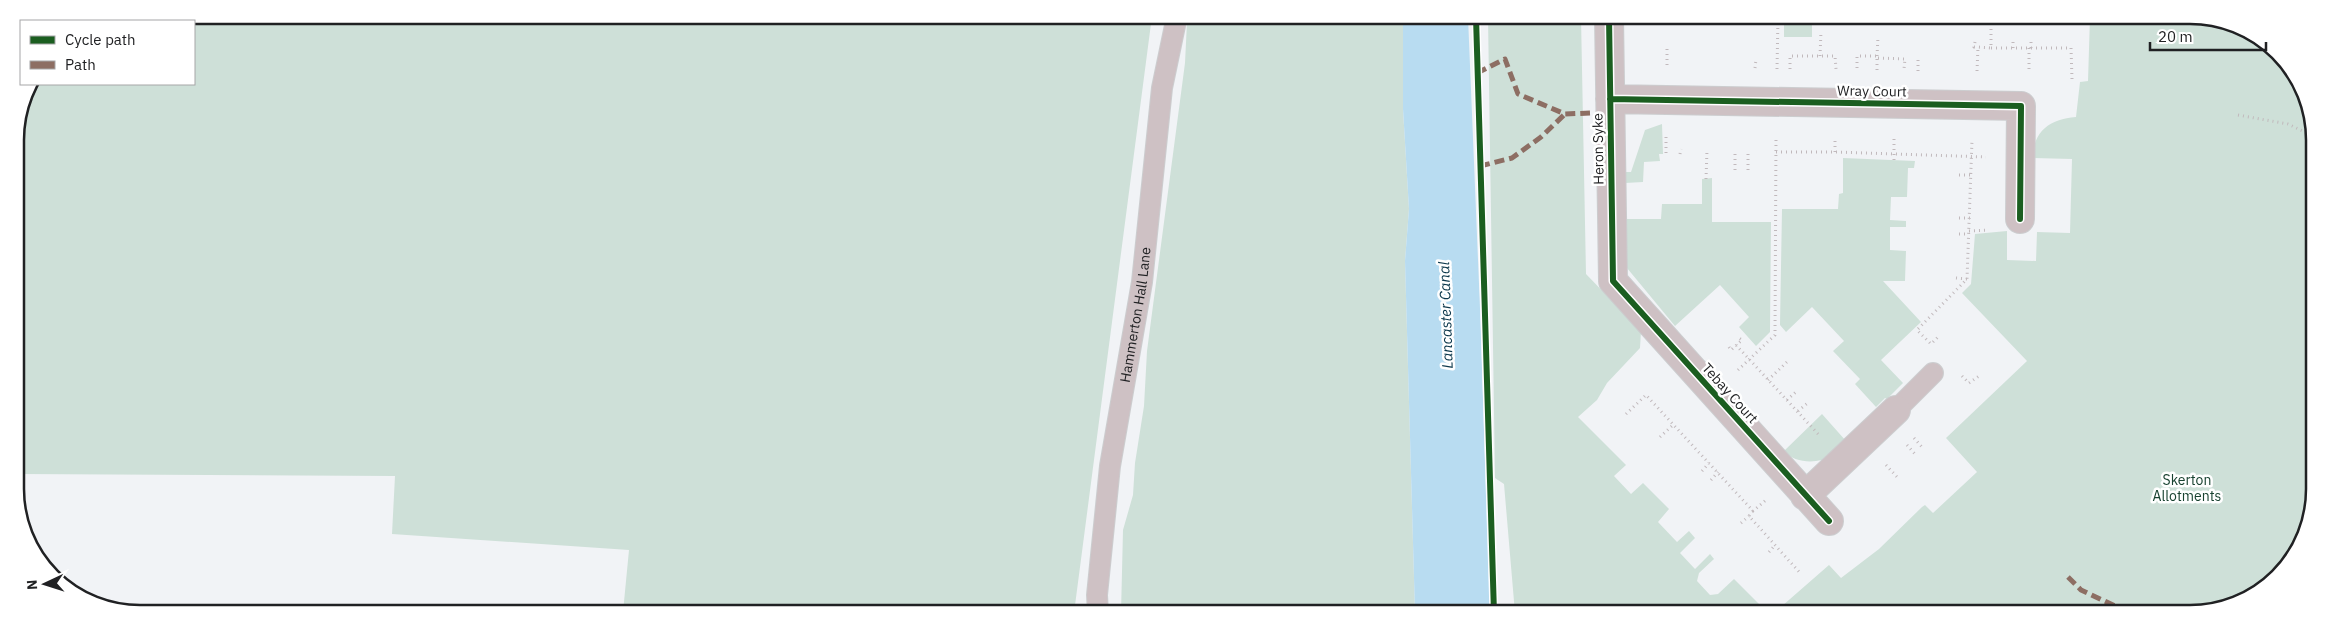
<svg xmlns="http://www.w3.org/2000/svg" width="2330" height="629" viewBox="0 0 2330 629" font-family="'IBM Plex Sans',sans-serif">
	<style>
		.green { fill: #cee0d8 }
		.water { fill: #b8dcf1 }
		.lines { fill: none; stroke-linecap: round; stroke-linejoin: round }
		.service-casing { stroke: #cccdcf; stroke-width: 22 }
		.minor-casing { stroke: #cccdcf; stroke-width: 30 }
		.path { stroke: #c1b9bc; stroke-width: 3; stroke-dasharray: 1 4; stroke-linecap: butt }
		.service { stroke: #cec1c4; stroke-width: 20 }
		.minor { stroke: #cec1c4; stroke-width: 28 }
		.quiet { stroke: #8d6e63; stroke-width: 5; stroke-dasharray: 10 5; stroke-linecap: butt }
		.cycleway-casing { stroke: #fff; stroke-width: 9 }
		.cycleway { stroke: #1b5e20; stroke-width: 6 }
		.labels { text-anchor: middle; stroke-width: 5; stroke-linejoin: round; paint-order: stroke }
		.street-label { font-size: 14px; fill: #202123; stroke: #fff }
		.park-label { font-size: 14px; fill: #184230; stroke: #fff }
		.water-label { font-size: 15px; font-style: italic; fill: #0b374b; stroke: #fff }
		.rim { fill: none; stroke: #202123; stroke-width: 2.5 }
	</style>
	<rect width="100%" height="100%" fill="#f1f3f6"/>
	<!-- green -->
	<path class="green" d="M140,15L1152,16L1074,613L623,612L629,550L392,534L395,476L17,474L15,132L25,92L30,84H194V21H108Z
		M1191,16H1403V109L1409,209L1405,261L1415,613H1121L1123,530L1133,495L1135,463L1144,406L1147,351L1185,63L1187,22Z
		M1488,17H1581L1586,274L1641,331L1640,348L1607,383L1597,400L1578,417L1626,465L1614,476L1631,494L1643,483L1669,509L1658,522L1677,542L1689,531L1695,538L1680,553L1695,569L1710,554L1714,559L1699,573L1697,581L1710,595L1718,594L1734,579L1768,613H1515L1504,484L1495,478Z
		M1784,17H1812V37H1784Z
		M2090,17H2215L2279,52L2313,116V514L2298,552L2272,583L2238,605L2198,614L1774,613L1829,565L1841,578L1879,549L1922,507L1925,505L1933,513L1977,472L1946,438L2027,361L1962,293L1971,284L1975,234L2007,231V260L2036,261L2037,232L2070,233L2072,159L2033,158C2033,131 2050,119 2076,117L2080,82L2088,81Z
		M1662,124L1663,154H1659L1660,161L1644,162L1643,182L1625,183V219H1661L1662,204H1702V179L1712,178V222H1771L1770,332L1756,346L1739,327L1749,317L1720,285L1675,326L1627,268L1624,262L1622,172H1631L1645,130Z
		M1843,158L1915,161L1914,168H1908L1907,197H1891L1890,220L1906,221V227H1890V250L1906,251L1905,281H1883L1921,322L1881,360L1903,383L1887,399L1885,398L1876,407L1855,384L1860,379L1833,351L1844,341L1812,307L1786,332L1780,325L1782,209H1838L1839,194L1843,193Z
		M1822,414L1846,441C1842,445 1837,453 1832,456C1818,464 1795,464 1784,451Z"/>
	<!-- water -->
	<path class="water" d="M1403,17H1468L1480,308L1490,613H1415L1405,261L1409,209L1403,109Z"/>
	<g class="lines">
		<!-- service casing -->
		<g class="service-casing">
			<g id="service">
				<path d="M1896,410L1933,373"/>
				<path id="s1" d="M1098,613L1097,595L1110,466L1142,282L1162,88L1177,16"/>
			</g>
		</g>
		<!-- minor casing -->
		<g class="minor-casing">
			<path id="minor" d="M1609,17L1613,281L1829,521
				M1610,99L2021,106L2020,219
				M1805,496L1896,410"/>
		</g>
		<!-- path -->
		<path class="path" d="M1975,42L1974,47H1978
			M1991,48H2071L2072,79
			M2013,48V40
			M2029,48V73
			M2031,48V41
			M1667,49V66
			M1820,56L1821,31
			M1877,56L1878,37
			M1878,58L1905,59L1904,69
			M1755,68L1756,59
			M1857,68V56H1877V70
			M1777,69L1778,17
			M1790,69V56H1835L1836,69
			M1918,71V58
			M1977,71L1978,47L1991,48V17
			M2238,115L2288,124L2313,136
			M1776,152H1835L1986,157
			M1835,152V137
			M1666,153V133
			M1680,154L1681,149
			M1894,160V138
			M1735,170V150
			M1748,170V150
			M1959,175H1971
			M1706,179L1707,150
			M1959,218H1970
			M1969,231L1989,230
			M1959,234H1969
			M1956,278L1967,279
			M1933,342L1940,335
			M1930,343L1917,330L1967,279L1972,140
			M1736,345L1820,436
			M1729,347L1731,350L1742,340L1739,338
			M1738,370L1775,335L1776,137
			M1962,376L1969,383L1979,376
			M1768,380L1788,361
			M1787,400L1798,390
			M1798,411L1809,402
			M1626,414L1646,395L1753,511L1766,500
			M1660,437L1674,424
			M1914,438L1922,447
			M1907,445L1915,454
			M1886,465L1897,477
			M1702,471L1709,463
			M1711,480L1718,472
			M1753,511L1749,516L1801,574
			M1741,523L1749,516
			M1769,552L1775,545"/>
		<!-- service -->
		<use href="#service" class="service"/>
		<!-- minor -->
		<use href="#minor" class="minor"/>
		<!-- quiet -->
		<path class="quiet" d="M1477,73L1505,59L1518,94L1565,114L1590,113
			M1480,166L1512,158L1541,137L1565,114
			M2068,577L2081,590L2132,614"/>
		<!-- cycleway casing -->
		<g class="cycleway-casing">
			<path id="cycleway" d="M1476,17L1494,613
				M1609,17L1613,281L1829,521
				M1610,99L2021,106L2020,219"/>
		</g>
		<!-- cycleway -->
		<use href="#cycleway" class="cycleway"/>
	</g>
	<g class="labels">
		<!-- street labels -->
		<g class="street-label">
			<text transform="translate(1872 91) rotate(1)" y="5">Wray Court</text>
			<text transform="translate(1598 149) rotate(-91)" y="5">Heron Syke</text>
			<text dy="5" stroke="none"><textPath href="#s1" startOffset="301">Hammerton Hall Lane</textPath></text>
			<text transform="translate(1730 393) rotate(48)" y="5">Tebay Court</text>
		</g>
		<!-- park labels -->
		<g class="park-label">
			<text x="2187" y="485">Skerton<tspan x="2187" dy="16">Allotments</tspan></text>
		</g>
		<!-- water labels -->
		<g class="water-label">
			<text transform="translate(1446 315) rotate(-92)" y="5">Lancaster Canal</text>
		</g>
	</g>
	<!-- crop -->
	<path d="M0 0H2330V629H0ZM140 24H2190A116 116 0 0 1 2306 140V489A116 116 0 0 1 2190 605H140A116 116 0 0 1 24 489V140A116 116 0 0 1 140 24Z" fill="#fff" fill-rule="evenodd"/>
	<path class="rim" d="M140 24H2190A116 116 0 0 1 2306 140V489A116 116 0 0 1 2190 605H140A116 116 0 0 1 24 489V140A116 116 0 0 1 140 24Z"/>
	<!-- legend -->
	<rect x="20" y="20" width="175" height="65" fill="#ffffff" stroke="#a6a6a7"/>
	<rect x="30" y="36" width="25" height="8" fill="#1b5e20" stroke="#a6a6a7"/>
	<text x="65" y="45" font-size="15" fill="#202123">Cycle path</text>
	<rect x="30" y="61" width="25" height="8" fill="#8d6e63" stroke="#a6a6a7"/>
	<text x="65" y="70" font-size="15" fill="#202123">Path</text>
	<!-- north arrow -->
	<g transform="translate(45 584) rotate(266)" stroke="#ffffff" stroke-width="4" paint-order="stroke">
	<path d="M0-4L9 19L0 12L-9 19Z" fill="#202123"/>
	<text y="-8" font-size="14" font-weight="bold" text-anchor="middle" fill="#202123">N</text>
	</g>
	<!-- scale -->
	<path d="M2150 42v8h116v-8" fill="none" stroke="#202123" stroke-width="2.5"/>
	<text x="2158" y="42" font-size="15" fill="#202123" stroke="#ffffff" stroke-width="4" paint-order="stroke">20 m</text>
</svg>
